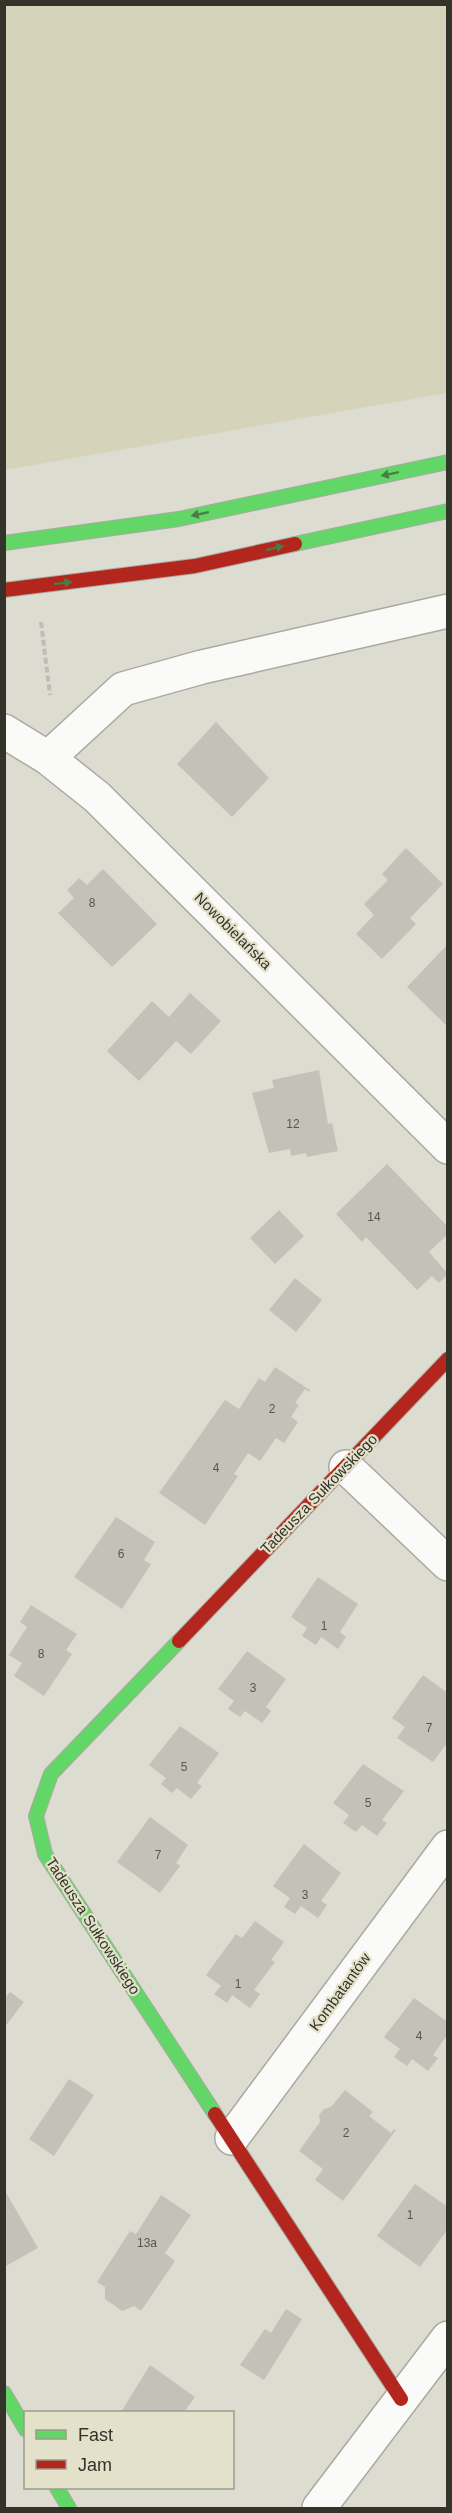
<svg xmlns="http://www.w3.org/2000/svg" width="452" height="2513" viewBox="0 0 452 2513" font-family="Arial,sans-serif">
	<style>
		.green { fill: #d6d3bb }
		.building { fill: #c3c2b8 }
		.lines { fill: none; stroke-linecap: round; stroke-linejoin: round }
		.street-casing { stroke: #aaa9a0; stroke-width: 36 }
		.fast-casing { stroke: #aaa9a0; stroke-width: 16 }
		.jam-casing { stroke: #aaa9a0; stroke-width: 16 }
		.path { stroke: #bdbdb9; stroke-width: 4; stroke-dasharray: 6 3; stroke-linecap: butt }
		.street { stroke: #fafaf8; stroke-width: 33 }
		.fast { stroke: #63d668; stroke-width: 14 }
		.jam { stroke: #b3261e; stroke-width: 14 }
		.oneway { fill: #497c46 }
		.labels { text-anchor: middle; stroke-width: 4.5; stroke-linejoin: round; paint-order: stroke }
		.number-label { font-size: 12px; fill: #58574e }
		.street-label { font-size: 15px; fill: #34332a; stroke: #e3e1ca }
	</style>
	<rect width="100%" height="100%" fill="#dddcd0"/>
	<!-- green -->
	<path class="green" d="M5,4L447,5V393L5,470Z"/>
	<!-- building -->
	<path class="building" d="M216,722L269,778L232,817L177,764Z
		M406,848L443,884L410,918L416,924L382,959L356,934L374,915L364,904L388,880L382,874Z
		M103,869L157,924L112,967L58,913L74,898L67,890L79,878L87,885Z
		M448,944V1027L407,987Z
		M190,993L221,1021L191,1054L176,1041L139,1081L107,1051L152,1001L169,1017Z
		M319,1070L328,1124L332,1123L338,1151L307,1157L306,1153L291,1156L290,1149L269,1153L252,1093L274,1088L272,1080Z
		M387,1164L448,1227V1234L429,1252L448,1274L439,1283L432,1276L417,1290L366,1237L362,1242L336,1214Z
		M279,1210L304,1236L275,1264L250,1238Z
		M295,1278L322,1300L296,1332L269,1310Z
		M275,1367L310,1390L309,1392L305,1389L295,1403L299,1405L291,1417L298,1422L284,1443L276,1438L260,1461L248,1453L234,1474L238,1476L205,1525L159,1493L225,1400L239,1409L259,1378L265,1382Z
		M116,1517L155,1542L144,1560L151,1564L122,1609L74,1577Z
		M318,1577L358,1604L340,1632L346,1637L338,1649L321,1637L316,1645L302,1636L307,1628L291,1617Z
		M31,1605L77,1634L66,1650L72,1654L44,1696L14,1676L22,1663L9,1655L27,1627L20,1622Z
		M247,1651L286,1679L266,1707L271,1711L262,1723L245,1711L240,1717L228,1709L234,1701L218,1689Z
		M423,1675L448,1693V1742L433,1762L397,1738L405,1727L392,1718Z
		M180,1726L219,1753L197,1783L202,1786L191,1799L177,1788L172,1793L161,1784L166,1778L149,1765Z
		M363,1764L404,1791L382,1820L387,1823L377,1836L362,1825L356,1832L343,1823L349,1815L333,1803Z
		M150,1817L188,1845L176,1863L180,1866L160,1893L117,1862Z
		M304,1844L341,1873L321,1901L327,1905L318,1918L301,1906L295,1914L284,1907L290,1898L273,1886Z
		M255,1921L284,1942L271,1960L275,1962L254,1990L260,1994L250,2008L232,1995L227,2003L214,1994L221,1986L206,1975L236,1934L242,1938Z
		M10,1992L24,2002L4,2028V1999Z
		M414,1998L448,2022V2034L433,2055L438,2058L428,2071L412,2059L407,2066L394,2057L400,2049L384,2037Z
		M69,2079L94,2095L54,2156L29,2139Z
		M345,2090L373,2112L369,2116L391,2133L394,2129L396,2130L343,2201L315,2180L323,2169L299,2151L320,2122L319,2115L324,2109L331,2107Z
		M415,2184L448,2207V2229L420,2267L377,2236Z
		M4,2189L38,2248L4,2267Z
		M161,2195L191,2215L165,2253L175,2261L141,2311L134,2306L122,2311L105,2299V2287L97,2282L130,2231L136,2234Z
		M286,2309L302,2319L264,2380L240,2365L265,2329L271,2333Z
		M150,2365L195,2397L184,2412H121Z"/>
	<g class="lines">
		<!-- street casing -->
		<g class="street-casing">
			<path id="street" d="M4,731L48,758L97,797L448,1147
				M48,758L123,689L202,667L448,611
				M346,1467L448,1564
				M232,2138L448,1847
				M319,2508L448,2338"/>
		</g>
		<!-- fast casing -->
		<g class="fast-casing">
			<path id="fast" d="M4,543L179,519L448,462
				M295,544L448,511
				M179,1641L51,1774L36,1816L45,1854L215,2114
				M4,2393L26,2430
				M57,2488L69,2508"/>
		</g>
		<!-- jam casing -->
		<g class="jam-casing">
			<path id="jam" d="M4,590L195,566L295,544
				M179,1641L448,1359
				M215,2114L401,2399"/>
		</g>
		<!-- path -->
		<path class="path" d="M41,622L50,695"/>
		<!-- street -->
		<use href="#street" class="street"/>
		<!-- fast -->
		<use href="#fast" class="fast"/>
		<!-- jam -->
		<use href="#jam" class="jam"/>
	</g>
	<!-- one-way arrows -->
	<defs><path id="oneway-solid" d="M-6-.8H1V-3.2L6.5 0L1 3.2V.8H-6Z" transform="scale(1.5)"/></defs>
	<g class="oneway">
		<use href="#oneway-solid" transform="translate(390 474) rotate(168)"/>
		<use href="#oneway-solid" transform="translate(200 514) rotate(168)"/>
		<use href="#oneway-solid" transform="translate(275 548) rotate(-13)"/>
		<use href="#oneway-solid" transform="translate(63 583) rotate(-7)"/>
	</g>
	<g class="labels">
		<!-- number labels -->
		<g class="number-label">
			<text x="92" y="907">8</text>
			<text x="293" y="1128">12</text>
			<text x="374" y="1221">14</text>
			<text x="272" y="1413">2</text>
			<text x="216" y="1472">4</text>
			<text x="121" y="1558">6</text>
			<text x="324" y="1630">1</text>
			<text x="41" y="1658">8</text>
			<text x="253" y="1692">3</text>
			<text x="429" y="1732">7</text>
			<text x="184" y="1771">5</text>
			<text x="368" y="1807">5</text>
			<text x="158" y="1859">7</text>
			<text x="305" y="1899">3</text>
			<text x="238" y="1988">1</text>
			<text x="419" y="2040">4</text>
			<text x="346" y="2137">2</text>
			<text x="410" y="2219">1</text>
			<text x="147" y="2247">13a</text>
		</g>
		<!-- street labels -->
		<g class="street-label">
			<text transform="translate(233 931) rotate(45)" y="5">Nowobielańska</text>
			<text transform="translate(319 1494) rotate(-46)" y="5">Tadeusza Sułkowskiego</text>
			<text transform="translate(93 1926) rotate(57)" y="5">Tadeusza Sułkowskiego</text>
			<text transform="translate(340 1992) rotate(-54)" y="5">Kombatantów</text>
		</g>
	</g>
	<!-- border -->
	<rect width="452" height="2513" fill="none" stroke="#34332a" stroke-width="12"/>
	<!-- legend -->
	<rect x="24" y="2411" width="210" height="78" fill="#e3e1ca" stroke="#9d9b8a" stroke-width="1.5"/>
	<rect x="36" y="2430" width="30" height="9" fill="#63d668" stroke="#9d9b8a" stroke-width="1.5"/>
	<text x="78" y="2441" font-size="18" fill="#34332a">Fast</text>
	<rect x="36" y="2460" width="30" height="9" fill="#b3261e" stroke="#9d9b8a" stroke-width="1.5"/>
	<text x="78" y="2471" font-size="18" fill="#34332a">Jam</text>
</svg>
